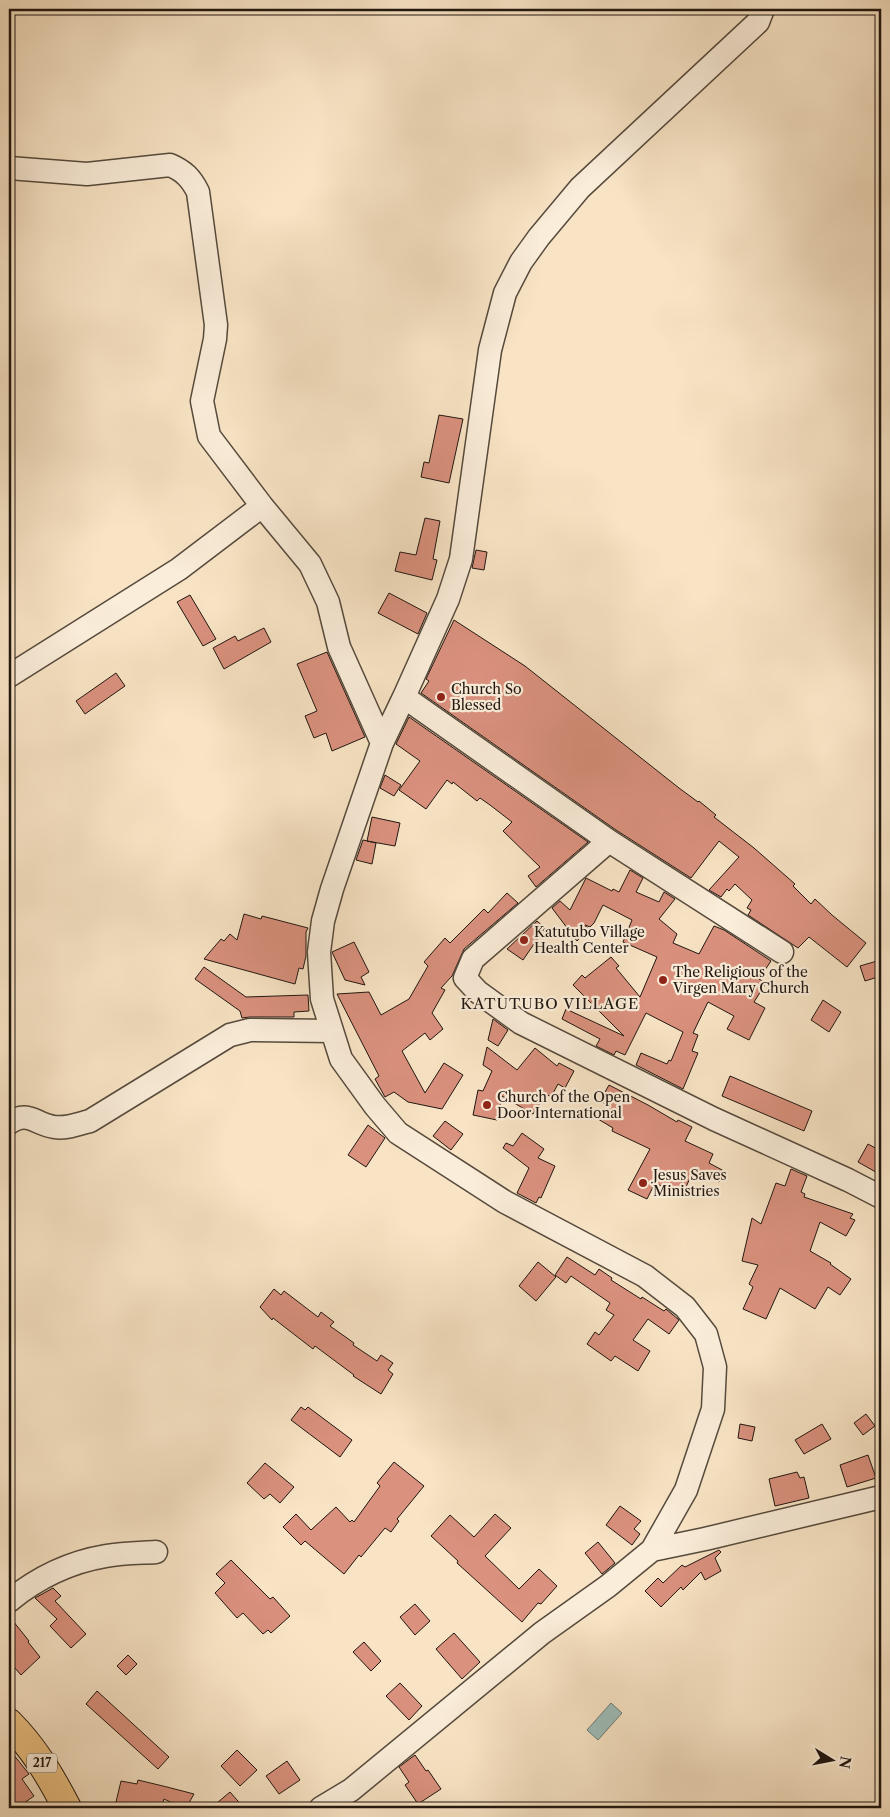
<svg xmlns="http://www.w3.org/2000/svg" width="890" height="1817" viewBox="0 0 890 1817" font-family="'Libre Caslon Text',serif">
	<style>
		.water { fill: #9ebeb9; stroke: #6c7b75 }
		.building { fill: #da917e; stroke: #201610 }
		.lines { fill: none; stroke-linecap: round; stroke-linejoin: round }
		.minor-casing { stroke: #564a3d; stroke-width: 25 }
		.major-casing { stroke: #201610; stroke-width: 30 }
		.minor { stroke: #faedd9; stroke-width: 22 }
		.major { stroke: #ecc282; stroke-width: 28 }
		.poi-dot { fill: #8f2418; stroke: #faedd9; stroke-width: 2 }
		.labels { text-anchor: middle; stroke-width: 4.5; stroke-linejoin: round; paint-order: stroke }
		.shield { fill: #faedd9; stroke: #61564c; stroke-width: 1 }
		.shield-label { font-size: 12px; font-weight: bold; fill: #201610 }
		.poi-label { font-size: 14px; fill: #201610; stroke: #faedd9; text-anchor: start }
		.neighbourhood-label { font-size: 15px; letter-spacing: 1px; fill: #201610; stroke: #faedd9 }
	</style>
	<rect width="100%" height="100%" fill="#f8e4c5"/>
	<filter id="stains"><feTurbulence type="fractalNoise" baseFrequency=".004" numOctaves="4"/><feColorMatrix values="0 0 0 0 .2 0 0 0 0 .09 0 0 0 0 .02 0 0 0 .5 -.17"/></filter>
	<radialGradient id="worn" r=".72"><stop offset=".6" stop-color="#630" stop-opacity="0"/><stop offset="1" stop-color="#630" stop-opacity=".3"/></radialGradient>
	<!-- water -->
	<path class="water" d="M611,1703L622,1713L598,1740L587,1730Z"/>
	<!-- building -->
	<path class="building" d="M439,415L463,419L449,483L421,477L424,462L429,463Z
		M425,518L440,521L433,559L437,560L432,580L395,571L400,552L416,555Z
		M476,550L487,552L484,570L472,568Z
		M389,593L427,613L418,634L378,613Z
		M190,595L216,639L203,646L177,602Z
		M454,620L525,666L679,788L698,802L699,801L716,815L714,817L754,848L795,884L793,886L811,904L815,899L832,915L866,943L847,967L809,937L798,948L748,915L751,910L747,908L752,900L735,884L729,891L727,889L721,897L709,890L739,857L719,841L691,878L616,830L421,693L429,681L426,679Z
		M264,628L271,642L224,669L213,648L235,636L238,641Z
		M327,652L365,737L332,751L326,733L314,738L305,716L317,711L297,664Z
		M116,673L125,686L85,714L76,701Z
		M409,717L588,842L536,887L528,876L540,867L503,831L512,822L490,805L480,798L477,801L453,782L452,784L447,780L426,809L399,790L420,761L396,744Z
		M385,775L401,785L394,796L380,788Z
		M372,817L400,823L395,846L367,841Z
		M363,840L376,843L372,864L356,860Z
		M630,870L643,878L636,892L659,902L664,892L675,899L659,919L677,934L673,943L699,954L714,926L724,930L771,961L759,979L766,983L754,1002L765,1008L749,1040L727,1029L734,1016L708,1002L693,1033L698,1035L692,1051L698,1053L683,1089L636,1065L641,1053L667,1064L669,1060L671,1061L683,1032L646,1013L625,1055L616,1051L614,1055L596,1046L600,1039L562,1019L566,1009L624,1036L573,985L582,975L585,978L611,957L619,966L616,968L640,997L657,957L623,942L632,920L603,905L594,923L590,927L585,925L588,929L577,941L552,908L560,901L570,910L586,878L612,891L613,889L619,892Z
		M507,893L518,903L464,949L452,976L441,988L445,990L432,1013L443,1029L430,1040L425,1033L402,1051L425,1093L444,1063L463,1075L442,1109L408,1102L394,1092L385,1097L375,1079L379,1076L337,994L369,992L381,1015L409,999L428,966L424,962L445,938L450,943L484,909L488,913Z
		M244,914L261,919L262,916L308,928L306,932V956L303,969L299,968L295,984L204,959L221,939L224,941L230,934L237,940Z
		M537,921L545,928L523,960L507,949Z
		M354,942L369,972L361,977L365,985L345,980L332,952Z
		M877,961L881,976L865,981L860,966Z
		M204,967L246,997L308,995L309,1011L294,1012V1017H250L242,1018L240,1011L195,979Z
		M823,1000L841,1012L829,1032L811,1020Z
		M493,1019L508,1030L498,1046L488,1040Z
		M487,1047L517,1070L535,1048L557,1066L559,1063L574,1071L565,1088L558,1084L551,1097L546,1094L533,1114L502,1096L497,1120L473,1115L478,1090L483,1091L492,1071L483,1065Z
		M730,1076L812,1111L804,1131L722,1096Z
		M609,1085L648,1105L677,1122L678,1120L692,1127L685,1141L713,1154L709,1163L724,1171L719,1182L694,1169L682,1196L655,1183L647,1199L628,1190L650,1149L612,1131L613,1128L598,1119L606,1104L600,1101Z
		M445,1121L463,1134L451,1150L433,1136Z
		M368,1125L385,1138L366,1167L348,1155Z
		M522,1133L544,1149L538,1158L555,1166L541,1198L539,1197L536,1203L517,1193L529,1168L503,1148L506,1143L513,1146Z
		M868,1144L881,1151V1175L858,1162Z
		M791,1169L807,1176L801,1192L805,1194L804,1197L853,1214L850,1218L855,1220L846,1236L820,1222L810,1251L831,1263L830,1264L851,1279L840,1295L828,1287L815,1309L780,1288L766,1319L743,1309L753,1287L749,1284L758,1265L742,1261L752,1218L761,1224L776,1183L785,1186Z
		M567,1257L595,1275L599,1269L612,1278L611,1280L641,1299L642,1297L664,1311L666,1309L679,1320L669,1334L648,1319L633,1340L650,1351L638,1371L615,1356L611,1361L587,1344L595,1332L599,1335L614,1315L606,1310L610,1303L571,1276L566,1283L555,1275Z
		M538,1262L556,1277L536,1301L519,1286Z
		M274,1289L281,1295L284,1291L318,1317L321,1312L334,1322L330,1326L354,1343L353,1345L377,1361L381,1355L393,1363L388,1370L393,1374L381,1394L353,1376L354,1375L315,1346L313,1349L273,1318L272,1320L260,1307Z
		M301,1407L305,1410L308,1407L352,1440L340,1457L291,1420Z
		M866,1414L875,1426L863,1435L854,1423Z
		M740,1424L755,1427L752,1441L738,1438Z
		M822,1424L831,1439L804,1454L795,1440Z
		M868,1455L876,1478L847,1487L840,1465Z
		M394,1462L424,1486L397,1519L399,1521L391,1532L385,1528L361,1557L359,1555L344,1574L305,1541L301,1545L283,1527L296,1514L311,1530L336,1507L350,1522L352,1520L354,1522L380,1486L377,1483Z
		M265,1463L294,1487L280,1503L270,1494L264,1499L247,1483Z
		M797,1472L800,1478L804,1477L809,1498L775,1506L769,1479Z
		M620,1506L641,1521L634,1529L640,1534L632,1545L606,1525Z
		M495,1514L511,1528L485,1556L519,1589L539,1569L557,1586L541,1604L538,1603L522,1622L457,1563L458,1561L431,1536L450,1515L474,1537Z
		M598,1542L615,1563L602,1574L585,1553Z
		M719,1550L721,1552L715,1558L721,1571L705,1580L701,1572L683,1590L681,1587L661,1607L645,1591L658,1578L663,1583L682,1565L685,1567Z
		M231,1560L270,1599L273,1597L290,1616L271,1633L268,1630L263,1634L243,1613L237,1618L215,1593L225,1583L216,1574Z
		M53,1588L61,1596L55,1601L86,1634L71,1648L50,1626L57,1619L35,1598Z
		M415,1604L430,1621L415,1635L400,1617Z
		M9,1616L29,1641L28,1642L40,1657L21,1675L9,1661Z
		M454,1633L480,1662L462,1679L436,1649Z
		M364,1642L381,1661L371,1671L353,1652Z
		M128,1655L137,1664L126,1675L117,1666Z
		M400,1683L422,1706L409,1720L386,1696Z
		M97,1691L169,1757L158,1769L86,1704Z
		M9,1749L29,1774L22,1779L34,1796L17,1808H9Z
		M237,1750L257,1770L240,1786L221,1766Z
		M415,1755L426,1771L428,1770L441,1789L418,1804L405,1785L409,1782L399,1767Z
		M287,1761L300,1780L279,1794L266,1776Z
		M138,1780L167,1787L194,1794L186,1808H183L164,1799L161,1808H131L132,1806L116,1802L121,1781L137,1784Z
		M230,1792L244,1808H211Z"/>
	<g class="lines">
		<!-- minor casing -->
		<g class="minor-casing">
			<path id="minor" d="M9,168L87,174L170,165C184,171 191,178 198,192L216,325L215,339L202,401L209,436L262,506L310,564L328,602L339,647L382,743
				M9,676L179,569L262,506
				M404,697L609,841L782,952
				M609,841L473,959L465,978L478,992L521,1023L714,1119L848,1180L881,1197
				M9,1123C28,1110 35,1124 54,1127C67,1129 78,1124 90,1121L230,1035L250,1030L332,1031
				M652,1550L705,1539L881,1497
				M9,1601C37,1578 70,1562 106,1556C122,1553 139,1553 156,1552
				M321,1808L351,1790L542,1633L608,1586L652,1550L686,1490L713,1409L715,1367L706,1334L685,1307L645,1276L505,1202L398,1133L375,1106L341,1059L322,999L319,952L323,921L332,889L382,743L404,697L448,599L461,559L490,350L505,293L521,262L539,237L580,188L758,22L763,9"/>
		</g>
		<!-- major casing -->
		<g class="major-casing">
			<path id="major" d="M9,1723C34,1748 51,1777 67,1808"/>
		</g>
		<!-- minor -->
		<use href="#minor" class="minor"/>
		<!-- major -->
		<use href="#major" class="major"/>
	</g>
	<!-- markers -->
	<g class="poi-dot">
		<circle cx="441" cy="697" r="5"/>
		<circle cx="524" cy="940" r="5"/>
		<circle cx="663" cy="980" r="5"/>
		<circle cx="487" cy="1105" r="5"/>
		<circle cx="643" cy="1183" r="5"/>
	</g>
	<g class="labels">
		<!-- shield labels -->
		<rect class="shield" x="27" y="1753.5" width="30" height="19" rx="4"/>
		<g class="shield-label">
			<text x="42" y="1767">217</text>
		</g>
		<!-- poi labels -->
		<g class="poi-label">
			<text x="451" y="694">Church So<tspan x="451" dy="16">Blessed</tspan></text>
			<text x="534" y="937">Katutubo Village<tspan x="534" dy="16">Health Center</tspan></text>
			<text x="673" y="977">The Religious of the<tspan x="673" dy="16">Virgen Mary Church</tspan></text>
			<text x="497" y="1102">Church of the Open<tspan x="497" dy="16">Door International</tspan></text>
			<text x="653" y="1180">Jesus Saves<tspan x="653" dy="16">Ministries</tspan></text>
		</g>
		<!-- neighbourhood labels -->
		<g class="neighbourhood-label">
			<text x="550" y="1009">KATUTUBO VILLAGE</text>
		</g>
	</g>
	<!-- margin -->
	<rect width="890" height="1817" fill="none" stroke="#f8e4c5" stroke-width="30"/>
	<rect x="10" y="10" width="870" height="1797" fill="none" stroke="#201610" stroke-width="2.5"/>
	<rect x="15" y="15" width="860" height="1787" fill="none" stroke="#201610"/>
	<!-- north arrow -->
	<g transform="translate(832 1760) rotate(100)" stroke="#faedd9" stroke-width="4" paint-order="stroke">
	<path d="M0-4L9 19L0 12L-9 19Z" fill="#201610"/>
	<text y="-8" font-size="14" font-weight="bold" text-anchor="middle" fill="#201610">N</text>
	</g>
	<rect width="100%" height="100%" filter="url(#stains)"/>
	<rect width="100%" height="100%" fill="url(#worn)"/>
</svg>
